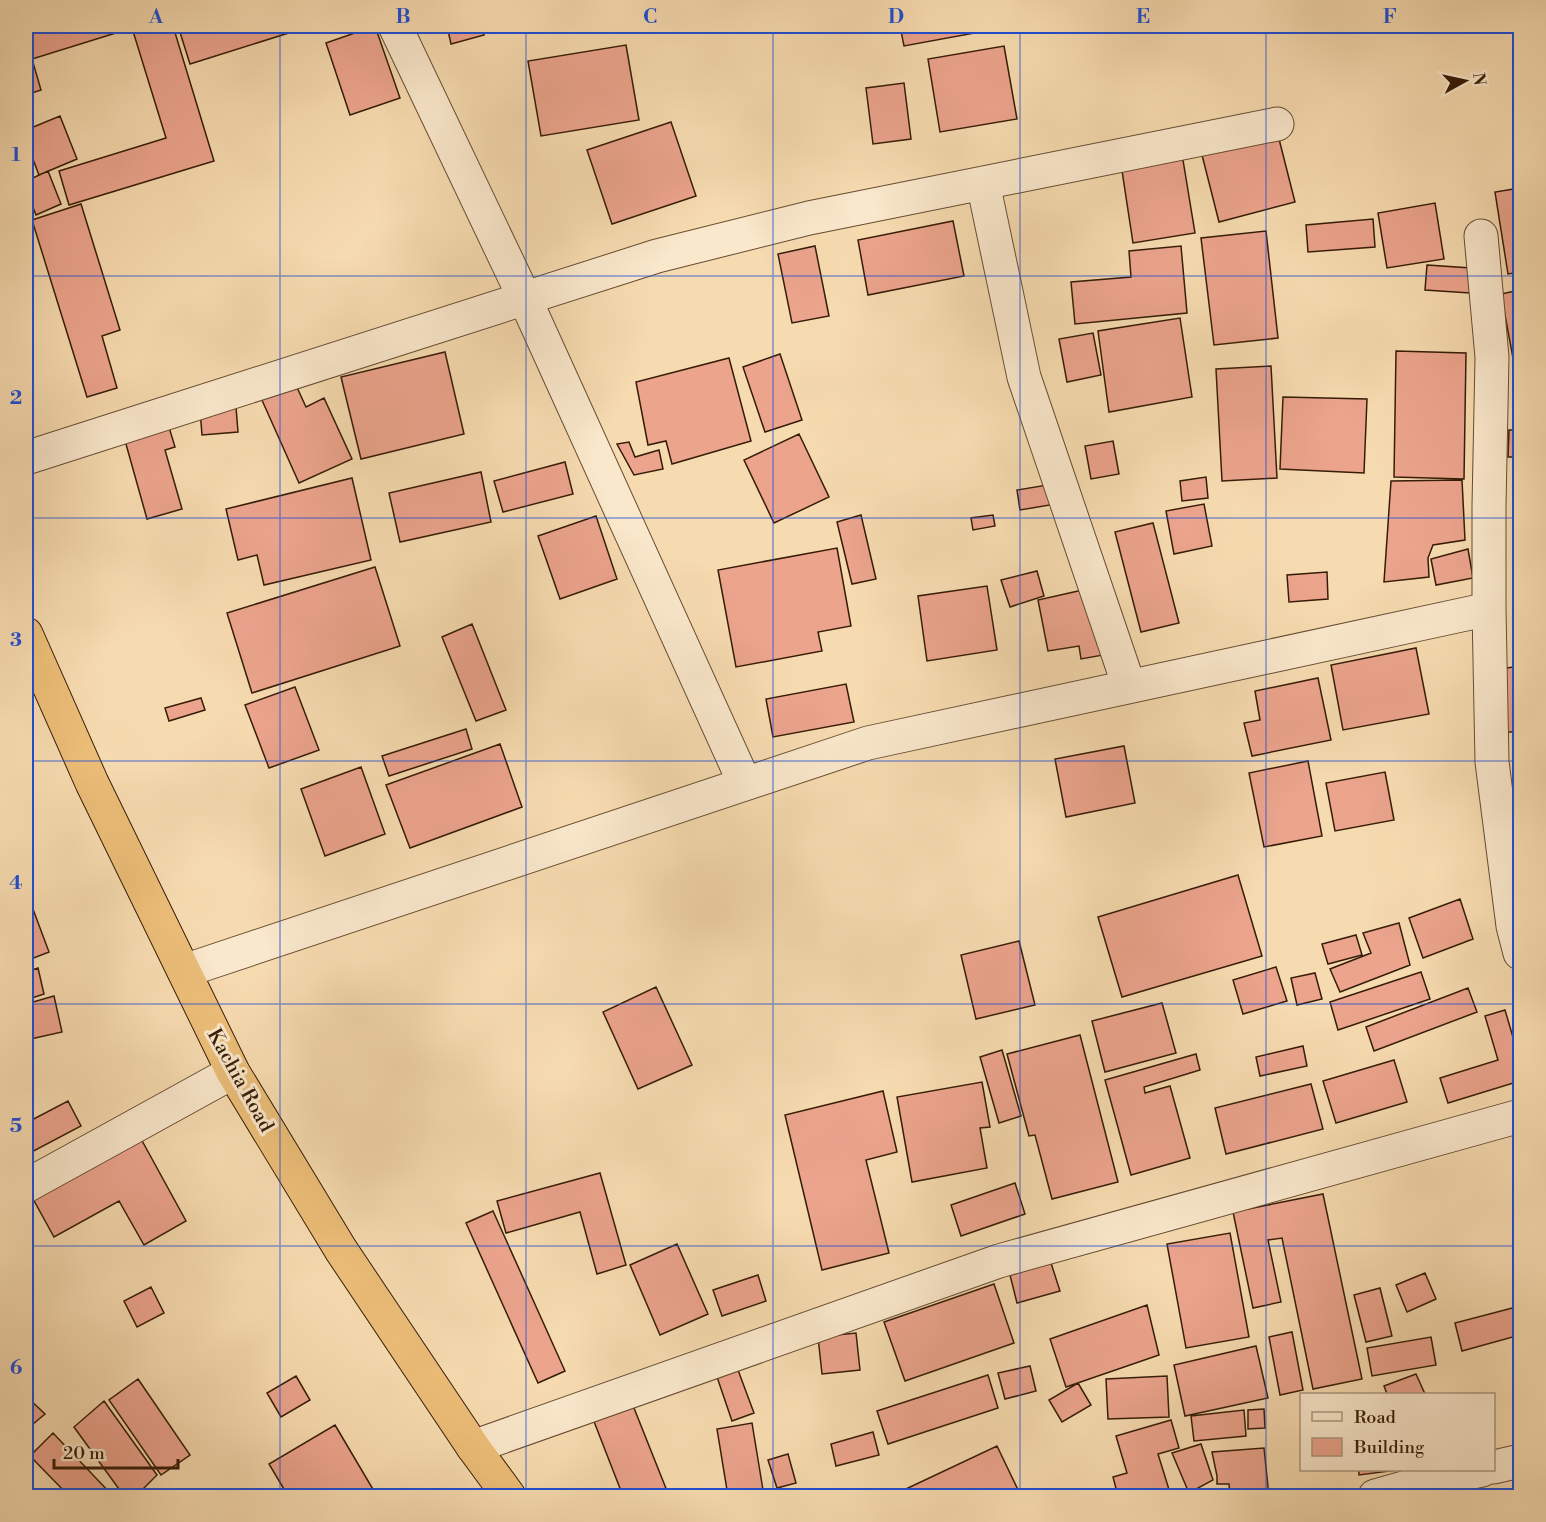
<svg xmlns="http://www.w3.org/2000/svg" width="1546" height="1522" viewBox="0 0 1546 1522" font-family="'Libre Bodoni',serif">
	<style>
		.building { fill: #eca48d; stroke: #361c07; stroke-width: 1.5 }
		.lines { fill: none; stroke-linecap: round; stroke-linejoin: round }
		.minor-casing { stroke: #664c31; stroke-width: 35 }
		.trunk-casing { stroke: #361c07; stroke-width: 35 }
		.minor { stroke: #fae8cc; stroke-width: 33 }
		.trunk { stroke: #ecbe78; stroke-width: 33 }
		.grid { fill: none; stroke: #1d4ed8; stroke-width: 1.5; stroke-opacity: 0.55 }
		.labels { text-anchor: middle; stroke-width: 6; stroke-linejoin: round; paint-order: stroke }
		.street-label { font-size: 20px; fill: #361c07; stroke: #fae8cc }
		.neatline { fill: none; stroke: #1d4ed8; stroke-width: 2 }
		.grid-label { font-size: 20px; text-anchor: middle; font-weight: bold; fill: #1d4ed8 }
	</style>
	<rect width="100%" height="100%" fill="#f7dbb0"/>
	<filter id="stains"><feTurbulence type="fractalNoise" baseFrequency=".00333" numOctaves="4"/><feColorMatrix values="0 0 0 0 .2 0 0 0 0 .09 0 0 0 0 .02 0 0 0 .5 -.17"/></filter>
	<radialGradient id="worn" r=".72"><stop offset=".6" stop-color="#630" stop-opacity="0"/><stop offset="1" stop-color="#630" stop-opacity=".3"/></radialGradient>
	<!-- building -->
	<path class="building" d="M26,26H173L214,161L69,205L59,171L166,138L132,28L32,59L41,90L26,95Z
		M178,26H204L206,30L220,26H311L190,64Z
		M375,26L400,98L350,115L326,43Z
		M447,26H482L484,35L451,44Z
		M900,26H1001L1002,28L904,46Z
		M626,45L639,120L541,136L528,61Z
		M1004,46L1017,119L940,132L928,59Z
		M904,83L911,139L873,144L866,88Z
		M60,116L77,159L39,175L26,141V130Z
		M671,122L696,196L612,224L587,150Z
		M1278,135L1295,202L1219,222L1202,155Z
		M1182,154L1195,233L1133,243L1121,164Z
		M48,171L61,204L36,215L26,190V181Z
		M1520,188V272L1508,274L1495,192Z
		M1435,203L1444,259L1387,268L1378,213Z
		M81,204L120,330L102,336L117,388L87,397L32,220Z
		M1373,219L1375,247L1308,252L1306,225Z
		M953,221L964,276L868,295L858,240Z
		M1266,231L1278,338L1214,345L1201,238Z
		M815,246L829,316L792,323L778,254Z
		M1181,246L1187,313L1075,324L1071,282L1131,277L1129,251Z
		M1427,265L1471,268L1470,293L1425,290Z
		M1520,290V373L1516,374L1501,294Z
		M1180,318L1192,397L1109,412L1098,331Z
		M1093,333L1101,375L1067,382L1059,339Z
		M1396,351L1466,353L1464,479L1394,477Z
		M445,352L464,434L361,459L341,377Z
		M780,354L802,420L765,432L743,367Z
		M729,358L751,441L672,464L666,441L648,445L636,382Z
		M1271,366L1277,478L1222,481L1216,369Z
		M295,383L306,407L324,398L352,459L299,483L261,398Z
		M1283,397L1367,399L1364,473L1280,469Z
		M236,407L238,432L202,435L200,410Z
		M168,424L175,447L165,450L182,509L147,519L124,437Z
		M1509,430H1520V457H1508Z
		M799,434L829,497L774,523L744,460Z
		M1113,441L1119,474L1091,479L1085,446Z
		M629,442L635,457L659,450L663,469L634,475L617,444Z
		M565,462L573,494L503,512L494,481Z
		M481,472L491,522L400,542L389,493Z
		M1206,477L1208,498L1182,501L1180,481Z
		M352,478L371,560L264,585L257,555L238,560L226,509Z
		M1462,480L1465,540L1433,545L1428,558L1429,577L1384,582L1391,481Z
		M1053,484L1056,504L1020,510L1017,490Z
		M1204,504L1212,546L1174,554L1166,511Z
		M861,515L876,579L852,584L837,522Z
		M993,515L995,526L973,530L971,518Z
		M596,516L617,579L560,599L538,536Z
		M1153,523L1179,623L1141,632L1115,532Z
		M1516,533H1520V618H1518Z
		M837,548L851,626L818,632L822,651L736,667L718,570Z
		M1468,549L1473,578L1436,585L1431,559Z
		M375,567L400,646L252,693L227,613Z
		M1037,571L1044,596L1010,607L1001,580Z
		M1327,572L1328,599L1289,602L1287,575Z
		M987,586L997,650L927,661L918,596Z
		M1096,587L1109,654L1081,659L1079,646L1048,651L1038,600Z
		M472,624L506,710L476,721L442,637Z
		M1416,648L1429,714L1343,730L1331,665Z
		M1520,666V731L1501,733L1493,670Z
		M1318,678L1331,740L1252,756L1244,723L1260,720L1255,691Z
		M846,684L854,722L773,737L766,699Z
		M295,687L319,750L269,768L245,705Z
		M201,698L205,710L169,721L165,708Z
		M466,729L472,749L389,776L382,756Z
		M500,744L522,807L410,848L386,785Z
		M1124,746L1135,803L1066,817L1055,759Z
		M1308,761L1322,836L1264,847L1249,773Z
		M361,767L385,834L325,856L301,789Z
		M1385,772L1394,820L1335,831L1326,783Z
		M1238,875L1262,956L1122,997L1098,917Z
		M26,893H27L49,952L26,961Z
		M1460,899L1473,939L1423,958L1409,918Z
		M1399,923L1410,965L1340,992L1330,969L1371,953L1363,933Z
		M1356,935L1362,955L1328,964L1322,944Z
		M1019,941L1035,1005L976,1019L961,955Z
		M1276,967L1287,1001L1243,1014L1233,980Z
		M38,968L44,994L26,1000V972Z
		M1421,972L1430,999L1338,1030L1330,1002Z
		M1315,973L1322,999L1297,1005L1291,978Z
		M656,987L692,1065L638,1089L603,1012Z
		M1468,988L1477,1012L1374,1051L1366,1027Z
		M54,996L62,1032L26,1040V1004Z
		M1162,1003L1176,1053L1105,1072L1092,1021Z
		M1505,1010L1520,1061V1081L1448,1103L1440,1078L1498,1060L1485,1016Z
		M1080,1035L1118,1182L1052,1199L1035,1135L1029,1136L1007,1054Z
		M1303,1046L1307,1066L1260,1076L1256,1057Z
		M1002,1050L1021,1116L999,1123L980,1057Z
		M1196,1054L1200,1070L1144,1087L1145,1093L1170,1086L1190,1158L1131,1175L1105,1080Z
		M1394,1060L1407,1102L1336,1123L1323,1081Z
		M982,1082L990,1127L980,1128L987,1168L912,1182L897,1097Z
		M1311,1084L1323,1129L1226,1154L1215,1108Z
		M883,1091L897,1152L866,1160L889,1253L822,1270L785,1115Z
		M68,1101L81,1126L26,1155V1123Z
		M140,1137L186,1221L144,1245L119,1201L54,1237L32,1197Z
		M600,1173L626,1265L597,1274L580,1212L506,1233L497,1201Z
		M1015,1183L1025,1214L961,1236L951,1205Z
		M1323,1194L1362,1379L1313,1389L1282,1238L1268,1240L1281,1302L1253,1308L1233,1212Z
		M493,1211L565,1371L538,1383L466,1223Z
		M1230,1233L1249,1337L1186,1348L1167,1244Z
		M677,1244L708,1314L660,1335L630,1265Z
		M1051,1263L1060,1291L1017,1303L1010,1275Z
		M1425,1273L1436,1299L1407,1312L1396,1285Z
		M758,1275L766,1301L722,1316L713,1290Z
		M994,1284L1014,1343L905,1381L884,1322Z
		M151,1287L164,1313L137,1327L124,1301Z
		M1380,1288L1392,1336L1366,1342L1354,1295Z
		M1147,1305L1159,1355L1066,1387L1050,1339Z
		M1520,1306V1335L1462,1351L1455,1323Z
		M1292,1332L1303,1390L1280,1395L1269,1337Z
		M856,1333L860,1370L822,1374L818,1337Z
		M1431,1337L1436,1365L1372,1376L1367,1348Z
		M1256,1346L1268,1398L1185,1416L1174,1365Z
		M1030,1366L1036,1391L1005,1399L998,1373Z
		M738,1370L754,1413L732,1421L717,1377Z
		M1416,1374L1425,1394H1387L1384,1386Z
		M988,1375L998,1408L888,1444L877,1411Z
		M296,1376L310,1400L281,1417L267,1393Z
		M1167,1376L1169,1417L1108,1419L1106,1379Z
		M138,1379L190,1455L161,1475L109,1400Z
		M1078,1383L1091,1405L1062,1422L1049,1400Z
		M26,1396L45,1414L26,1430Z
		M104,1401L157,1475L136,1496H124L74,1427Z
		M632,1403L669,1496H623L593,1419Z
		M1264,1409L1265,1428L1248,1429V1410Z
		M1244,1410L1246,1436L1194,1441L1191,1416Z
		M1171,1420L1179,1448L1158,1454L1171,1496H1118L1113,1477L1127,1473L1116,1436Z
		M752,1423L764,1496H728L717,1429Z
		M335,1425L377,1496H288L269,1464Z
		M873,1432L879,1455L836,1466L831,1444Z
		M53,1433L113,1496H69L30,1456Z
		M1201,1444L1213,1480L1189,1493L1172,1453Z
		M997,1446L1021,1496H891Z
		M1264,1448L1269,1496L1230,1495L1229,1484H1217V1476L1212,1452Z
		M788,1454L796,1483L777,1488L768,1460Z
		M1359,1470H1397L1359,1475Z"/>
	<g class="lines">
		<!-- minor casing -->
		<g class="minor-casing">
			<path id="minor" d="M395,26L525,299L745,784
				M983,183L1024,377L1129,686
				M1481,236L1492,357L1489,506V609L1492,762L1513,926L1520,953
				M26,458L657,256L809,218L1277,124
				M184,971L868,743L1489,609
				M26,1186L233,1072
				M473,1447L999,1261L1520,1116
				M1494,1467L1520,1461
				M1375,1496L1424,1482L1482,1470"/>
		</g>
		<!-- trunk casing -->
		<g class="trunk-casing">
			<path id="trunk" d="M26,634L92,783L233,1072L341,1250L473,1447L509,1496"/>
		</g>
		<!-- minor -->
		<use href="#minor" class="minor"/>
		<!-- trunk -->
		<use href="#trunk" class="trunk"/>
	</g>
	<!-- grid -->
	<path class="grid" d="M280,26V1496M526,26V1496M773,26V1496M1020,26V1496M1266,26V1496M26,276H1520M26,518H1520M26,761H1520M26,1004H1520M26,1246H1520"/>
	<g class="labels">
		<!-- street labels -->
		<g class="street-label">
			<text transform="translate(241 1080) rotate(61)" y="7">Kachia Road</text>
		</g>
	</g>
	<!-- margin -->
	<rect width="1546" height="1522" fill="none" stroke="#f7dbb0" stroke-width="66"/>
	<!-- legend -->
	<rect x="1300" y="1393" width="195" height="78" fill="#fae8cc" stroke="#ac967d" stroke-width="1.5"/>
	<rect x="1312" y="1412" width="30" height="9" fill="#fae8cc" stroke="#ac967d" stroke-width="1.5"/>
	<text x="1354" y="1423" font-size="18" fill="#361c07">Road</text>
	<rect x="1312" y="1438" width="30" height="18" fill="#eca48d" stroke="#ac967d" stroke-width="1.5"/>
	<text x="1354" y="1453" font-size="18" fill="#361c07">Building</text>
	<!-- north arrow -->
	<g transform="translate(1465 81) rotate(82)" stroke="#fae8cc" stroke-width="4.5" paint-order="stroke">
	<path d="M0-4.5L10 22L0 15L-10 22Z" fill="#361c07"/>
	<text y="-9" font-size="16" font-weight="bold" text-anchor="middle" fill="#361c07">N</text>
	</g>
	<!-- scale -->
	<path d="M54 1459v9h124v-9" fill="none" stroke="#361c07" stroke-width="3"/>
	<text x="63" y="1459" font-size="18" fill="#361c07" stroke="#fae8cc" stroke-width="4.5" paint-order="stroke">20 m</text>
	<rect x="33" y="33" width="1480" height="1456" class="neatline"/>
	<g class="grid-label">
		<text x="156" y="23">A</text>
		<text x="403" y="23">B</text>
		<text x="650" y="23">C</text>
		<text x="896" y="23">D</text>
		<text x="1143" y="23">E</text>
		<text x="1390" y="23">F</text>
		<text x="16" y="161">1</text>
		<text x="16" y="404">2</text>
		<text x="16" y="646">3</text>
		<text x="16" y="889">4</text>
		<text x="16" y="1132">5</text>
		<text x="16" y="1374">6</text>
	</g>
	<rect width="100%" height="100%" filter="url(#stains)"/>
	<rect width="100%" height="100%" fill="url(#worn)"/>
</svg>
